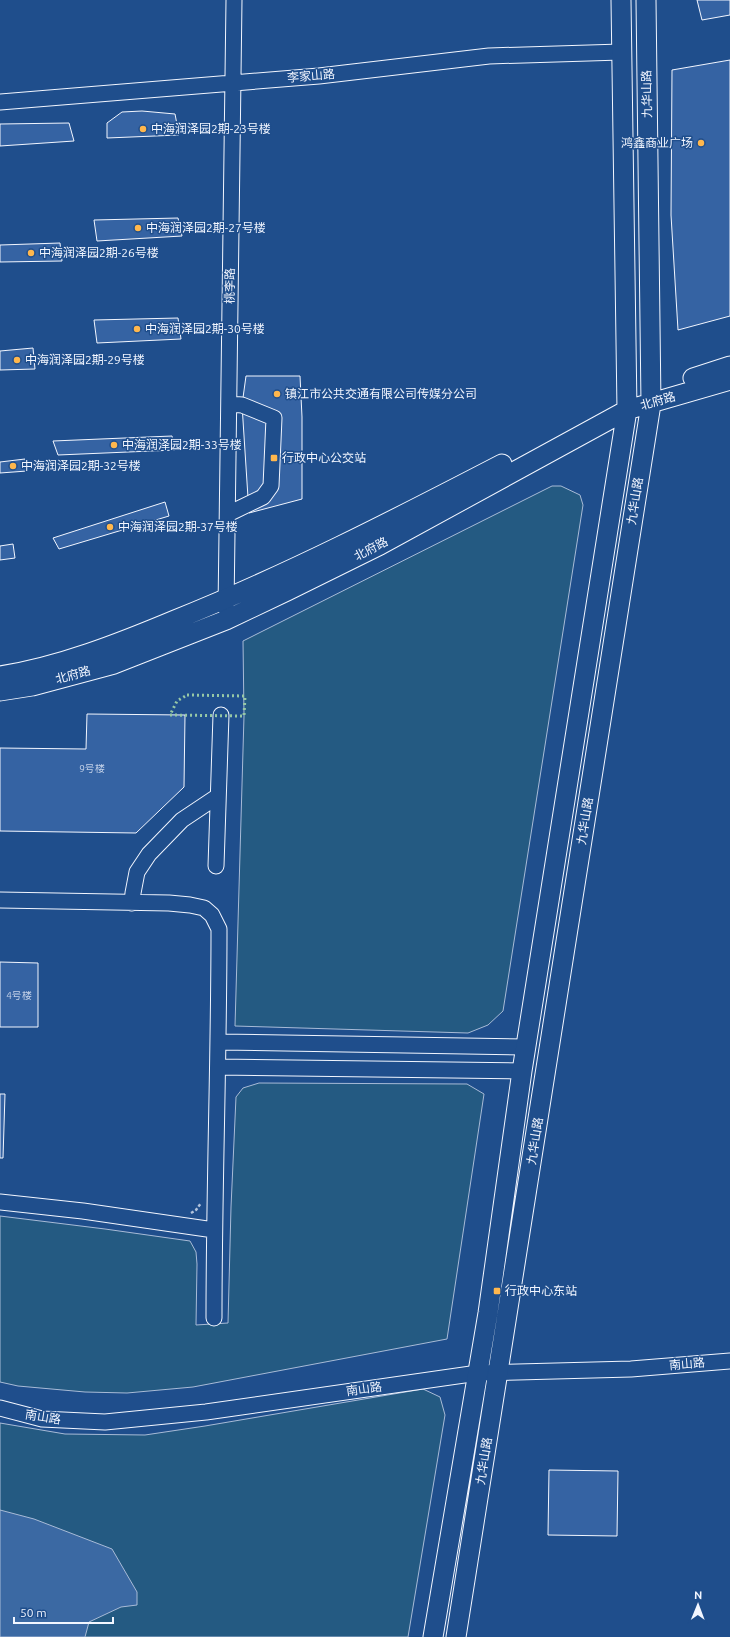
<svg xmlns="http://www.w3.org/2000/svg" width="730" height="1637" viewBox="0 0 730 1637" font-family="Ubuntu,'Noto Sans SC',sans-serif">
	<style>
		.green { fill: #245a82; stroke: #a8bbd7 }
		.water { fill: #3b69a3; stroke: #a8bbd7 }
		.building { fill: #3563a3; stroke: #f2f6ff }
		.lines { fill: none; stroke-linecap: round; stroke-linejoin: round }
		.minor-casing { stroke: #f2f6ff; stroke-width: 17 }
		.major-casing { stroke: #f2f6ff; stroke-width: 21 }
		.path { stroke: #b3c4dc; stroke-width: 2.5; stroke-dasharray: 3 2; stroke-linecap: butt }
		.minor { stroke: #1f4e8c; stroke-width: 15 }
		.major { stroke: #1f4e8c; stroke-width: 19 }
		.hedge { stroke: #97c8a6; stroke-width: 3; stroke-dasharray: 2 3; stroke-linecap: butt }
		.poi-dot { fill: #ffb74d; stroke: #1f4e8c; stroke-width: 1.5 }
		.labels { text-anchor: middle; stroke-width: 3; stroke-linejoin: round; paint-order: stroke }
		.number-label { font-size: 10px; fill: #c3d1e8 }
		.street-label { font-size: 12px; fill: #f2f6ff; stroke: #1f4e8c }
		.poi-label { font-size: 12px; fill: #f2f6ff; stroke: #1f4e8c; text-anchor: start }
	</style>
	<rect width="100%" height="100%" fill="#1f4e8c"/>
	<!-- green -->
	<path class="green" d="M552,486H561L580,495L583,505L503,1011L488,1025L468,1033L235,1026L244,716L243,641Z
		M259,1083L467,1084L484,1094L447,1339L193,1387L127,1393L85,1392L18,1386L0,1382V1216L105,1229L190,1241L196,1252L197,1264L196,1325L228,1323L231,1207L236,1097L243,1088Z
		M423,1389L440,1397L445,1415L408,1637H0V1423L65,1434L145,1435L205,1426Z"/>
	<!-- water -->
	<path class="water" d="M0,1510L34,1519L112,1549L137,1592V1605L121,1607L89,1622L85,1637H0Z"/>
	<!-- building -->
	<path class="building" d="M697,0H730V15L702,20Z
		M730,60V316L678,330L671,215L672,70Z
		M142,111L175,114L179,135L107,138V123L122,112Z
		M69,123L74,141L0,146V124Z
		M178,218L182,236L97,241L94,220Z
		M60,243L62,261L0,262V245Z
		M178,318L181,339L97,343L94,320Z
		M33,348L35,369L0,370V351Z
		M246,376H300L302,417V499L249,513L242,405Z
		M172,436L175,450L58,455L53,441Z
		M25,459L27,471L0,473V462Z
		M165,502L169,516L59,549L53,538Z
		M13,544L15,558L0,560V546Z
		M87,714L185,715L184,787L136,833L0,831V748L86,749Z
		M0,962L38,963V1027H0Z
		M0,1094H5L3,1158H0Z
		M549,1470L618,1471L617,1536L548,1535Z"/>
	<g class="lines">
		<!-- minor casing -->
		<g class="minor-casing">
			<path id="minor" d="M0,102L319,76L489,56L621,52
				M228,514L263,497L271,486L274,418L242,405L229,404
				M226,609L234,0
				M216,866L221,715
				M0,900L169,903L190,905L204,908L212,915L219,929C219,1059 214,1188 214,1318
				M132,903L133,893L137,872L149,854L182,820L218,796
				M219,1042L526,1047
				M218,1067L522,1071
				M0,1202L83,1211L214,1230
				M0,1408L42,1419L105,1422L206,1412L478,1373L631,1369L730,1361"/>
		</g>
		<!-- major casing -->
		<g class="major-casing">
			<path id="major" d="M693,378L730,366
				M0,676C59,667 120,643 175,620C287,575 394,520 502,464
				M0,691L32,686L114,664L226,620L287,591L380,545L627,410L730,380
				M433,1637L488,1313L522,1071L627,410L621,0
				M456,1637L651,404L646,0"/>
		</g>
		<!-- path -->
		<path class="path" d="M191,1213L196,1210L201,1203"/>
		<!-- minor -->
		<use href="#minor" class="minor"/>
		<!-- major -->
		<use href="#major" class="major"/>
		<!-- hedge -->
		<path class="hedge" d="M187,695L245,696L244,716L170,715L177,701Z"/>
	</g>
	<!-- markers -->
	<g class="poi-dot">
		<circle cx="143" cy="129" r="4"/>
		<circle cx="701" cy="143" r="4"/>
		<circle cx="138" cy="228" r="4"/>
		<circle cx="31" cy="253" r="4"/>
		<circle cx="137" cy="329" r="4"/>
		<circle cx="17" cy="360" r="4"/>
		<circle cx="277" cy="394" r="4"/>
		<circle cx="114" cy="445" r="4"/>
		<rect x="270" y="454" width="8" height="8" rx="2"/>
		<circle cx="13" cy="466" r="4"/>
		<circle cx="110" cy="527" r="4"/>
		<rect x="493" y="1287" width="8" height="8" rx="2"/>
	</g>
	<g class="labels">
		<!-- number labels -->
		<g class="number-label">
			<text x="92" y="772">9号楼</text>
			<text x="19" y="999">4号楼</text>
		</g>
		<!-- street labels -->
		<g class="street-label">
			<text transform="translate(311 76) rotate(-5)" y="4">李家山路</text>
			<text transform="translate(647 94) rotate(-91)" y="4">九华山路</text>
			<text transform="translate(230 286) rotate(-89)" y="4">桃李路</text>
			<text transform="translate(658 401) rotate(-16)" y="4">北府路</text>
			<text transform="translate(635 501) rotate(-81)" y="4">九华山路</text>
			<text transform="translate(371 549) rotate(-27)" y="4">北府路</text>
			<text transform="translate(73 675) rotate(-15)" y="4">北府路</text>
			<text transform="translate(585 821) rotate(-81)" y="4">九华山路</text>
			<text transform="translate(535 1141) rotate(-81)" y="4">九华山路</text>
			<text transform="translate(687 1364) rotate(-5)" y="4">南山路</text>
			<text transform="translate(364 1389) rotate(-8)" y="4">南山路</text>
			<text transform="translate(43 1417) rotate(9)" y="4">南山路</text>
			<text transform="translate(484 1461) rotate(-81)" y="4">九华山路</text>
		</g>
		<!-- poi labels -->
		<g class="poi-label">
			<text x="151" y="133">中海润泽园2期-23号楼</text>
			<text x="693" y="147" text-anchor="end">鸿鑫商业广场</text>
			<text x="146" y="232">中海润泽园2期-27号楼</text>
			<text x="39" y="257">中海润泽园2期-26号楼</text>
			<text x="145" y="333">中海润泽园2期-30号楼</text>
			<text x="25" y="364">中海润泽园2期-29号楼</text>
			<text x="285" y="398">镇江市公共交通有限公司传媒分公司</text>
			<text x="122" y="449">中海润泽园2期-33号楼</text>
			<text x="282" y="462">行政中心公交站</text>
			<text x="21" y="470">中海润泽园2期-32号楼</text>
			<text x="118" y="531">中海润泽园2期-37号楼</text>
			<text x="505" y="1295">行政中心东站</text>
		</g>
	</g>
	<!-- north arrow -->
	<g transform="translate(698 1605) rotate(1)" stroke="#1f4e8c" stroke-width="3" paint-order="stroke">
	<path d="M0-3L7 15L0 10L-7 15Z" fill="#f2f6ff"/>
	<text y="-6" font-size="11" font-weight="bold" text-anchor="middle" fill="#f2f6ff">N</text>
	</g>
	<!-- scale -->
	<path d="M14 1617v6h99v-6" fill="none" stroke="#f2f6ff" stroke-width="2"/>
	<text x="20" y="1617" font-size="12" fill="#f2f6ff" stroke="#1f4e8c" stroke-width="3" paint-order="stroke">50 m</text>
</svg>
